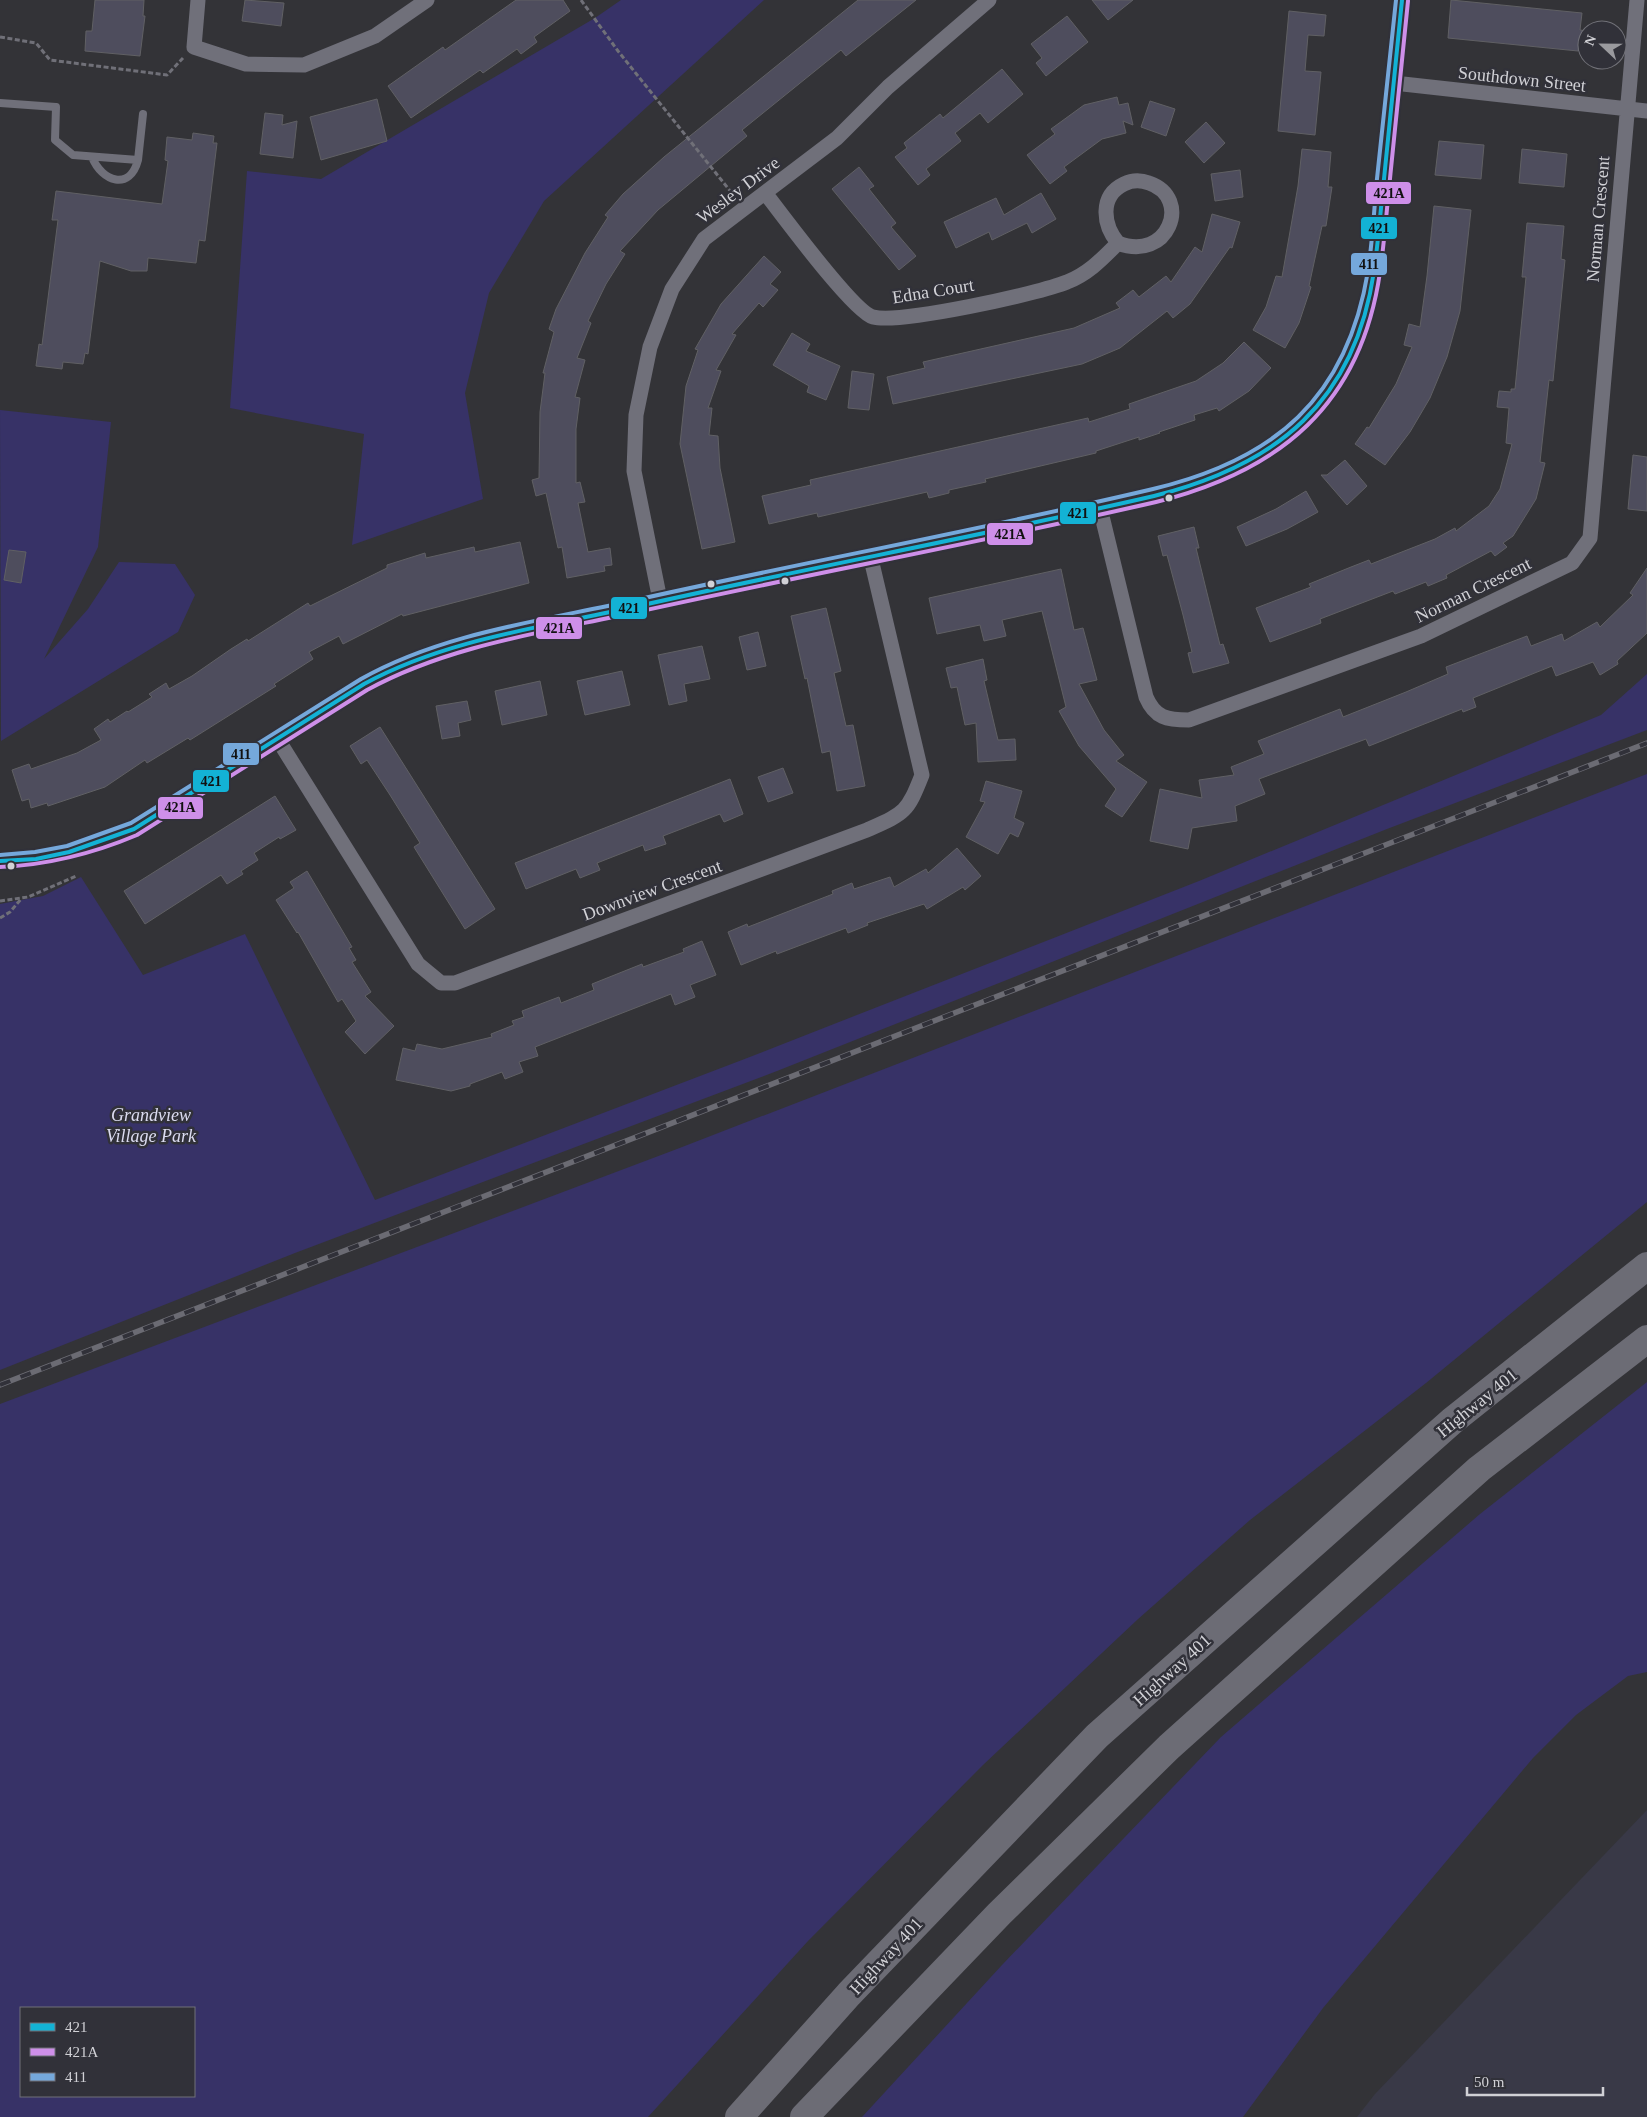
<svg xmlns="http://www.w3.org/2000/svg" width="1647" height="2117" viewBox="0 0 1647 2117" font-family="Georgia,serif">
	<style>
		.built { fill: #393947 }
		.green { fill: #373267; fill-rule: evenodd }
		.building { fill: #4e4d5d; stroke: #606064 }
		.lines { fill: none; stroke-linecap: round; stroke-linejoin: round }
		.path { stroke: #707078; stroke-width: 3; stroke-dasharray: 5 2.5; stroke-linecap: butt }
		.lane { stroke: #70707a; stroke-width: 8 }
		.street { stroke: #70707a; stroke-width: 15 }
		.highway { stroke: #6c6c75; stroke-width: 28 }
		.rail-casing { stroke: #6b6b73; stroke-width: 5.5 }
		.rail { stroke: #313139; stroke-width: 4; stroke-dasharray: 11; stroke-linecap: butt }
		.bus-1-casing { stroke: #313139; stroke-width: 8 }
		.bus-2-casing { stroke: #313139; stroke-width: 8 }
		.bus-3-casing { stroke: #313139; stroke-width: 8 }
		.bus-1 { stroke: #13b2d5; stroke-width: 4 }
		.bus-2 { stroke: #ce8fe9; stroke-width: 4 }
		.bus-3 { stroke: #75a8db; stroke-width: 4 }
		.bus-dot { fill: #d1d1d6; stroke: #313139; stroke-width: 2 }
		.labels { text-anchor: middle; stroke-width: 5; stroke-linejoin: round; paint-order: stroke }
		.street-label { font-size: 18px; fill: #d1d1d6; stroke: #313139 }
		.park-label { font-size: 18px; font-style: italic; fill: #dbdbf0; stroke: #313139 }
		.line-badge { stroke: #313139; stroke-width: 2 }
		.pale-badge-label { font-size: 14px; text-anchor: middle; font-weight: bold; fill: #111 }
	</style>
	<rect width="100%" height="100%" fill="#333337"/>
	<!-- built -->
	<path class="built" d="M1647,1810V2117H1357L1375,2094Z"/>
	<!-- green -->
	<path class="green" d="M621,0H764L544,201L489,293L465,393L483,499L352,545L364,434L230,408L247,171L321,179L595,18Z
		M0,410L111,422L98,547L44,659L88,609L119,562L175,564L195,595L178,632L1,741Z
		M1647,674V730L1387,829L777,1071L295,1253L0,1370V904L43,896L81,877L143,975L245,934L375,1200L742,1060L1199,881L1601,715Z
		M1647,774V1202L1426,1383L1250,1520L1137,1620L983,1765L808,1941L648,2117H0V1404L677,1149ZM21,2008H194V2096H21Z
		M1647,1382V1672L1628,1676L1576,1715L1533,1758L1323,2008L1243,2117H862L1002,1965L1221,1737L1480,1514Z"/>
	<!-- building -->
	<path class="building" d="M95,0H144L143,16H145L140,56L85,51L86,31H92Z
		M245,0L284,3L281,26L242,21Z
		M516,0H563L570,11L534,37L537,42L521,54L517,49L483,73L480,70L411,118L388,86L443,47L445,50Z
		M858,0H916L846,56L841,50L742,130L747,136L658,210L620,251L625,254L606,284L588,321L591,323L577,358L585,360L575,397L580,398L576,429V483L580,482L585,502L578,503L588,552L610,548L612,565L604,566L605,571L567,578L562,547L558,548L546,493L536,496L532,480L539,478L540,412L545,373H543L554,332L549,329L556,309L585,253L608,217L605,215L623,194L664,157Z
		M1092,0H1133L1108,20Z
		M1451,0L1582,13L1580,30L1587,31V47L1579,46L1578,51L1448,38Z
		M1289,11L1326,15L1324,36L1308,35L1305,71L1321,72L1315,135L1278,131Z
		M1067,16L1088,42L1046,76L1036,63L1042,58L1031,44Z
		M1002,69L1023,94L988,123L980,113L955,133L961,141L926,169L930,175L918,185L895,157L907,148L904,143L940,114L943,118Z
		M1117,97L1119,105L1128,103L1133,125L1123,121L1126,133L1102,139L1064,167L1067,171L1050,184L1027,155L1055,134L1051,129L1084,105Z
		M377,99L387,141L321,160L310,117Z
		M1150,101L1175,109L1166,136L1141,127Z
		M265,113L283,115L282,125L297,121L293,158L260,154Z
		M1206,122L1225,143L1204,163L1185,142Z
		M193,133L214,136L213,143H217L205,241L199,240L196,263L148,258L147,271H131L100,261L88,354L85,353L83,364L63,362L62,369L36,366L39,344L42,345L58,220H52L56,191L162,204L168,161L165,160L167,137L192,140Z
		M1439,141L1484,145L1481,179L1435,175Z
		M1302,149L1331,152L1328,187H1332L1326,226H1322L1309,286L1311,287L1299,323L1285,348L1253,330L1266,307L1276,276L1282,277L1298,186Z
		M1522,149L1567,154L1564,187L1519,183Z
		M859,167L874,186L869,189L896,223L891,227L916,256L899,270L832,189Z
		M1240,170L1243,197L1215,201L1211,174Z
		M1041,193L1056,219L1032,233L1027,223L992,240L989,232L956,248L944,222L996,198L1004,215Z
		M1434,206L1471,210L1460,311L1447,357L1430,398L1410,432L1385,465L1355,444L1367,427L1369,428L1396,384L1412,347L1404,345L1409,324L1420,327L1427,276Z
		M1212,214L1240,222L1232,248L1230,247L1190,304L1173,318L1167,311L1120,348L1082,364L893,404L887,377L925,368L923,362L1074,328L1120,308L1116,303L1133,290L1139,297L1166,276L1171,282L1195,247L1202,252Z
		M1527,223L1564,226L1561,259L1565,260L1553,381L1549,380L1540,462L1545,463L1536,499L1513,536L1503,543L1507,547L1495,556L1491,551L1446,575L1447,578L1428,586L1426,582L1395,594L1393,591L1320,619L1321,623L1270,642L1256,608L1311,587L1309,584L1351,567L1369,560L1371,564L1435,539L1455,528L1456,531L1489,506L1500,489L1512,444L1506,443L1509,408L1497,407L1499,391L1511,392V389H1515L1526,277H1522Z
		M764,256L781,272L770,284L778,290L763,307L759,303L732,334L736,335L716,370L721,371L708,408H712L709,435L718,436L720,468L735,542L702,549L680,444L686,386L698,350L695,349L721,304Z
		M792,333L810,344L806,351L840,366L826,400L807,392L809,386L773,365Z
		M1244,342L1271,368L1249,391L1219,411L1217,408L1194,415L1195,420L1159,432L1160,433L1139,440V437L1096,451V453L985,479L986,482L949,490V493L929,498L927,492L818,517L817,513L769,524L762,496L811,485L810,480L1088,418L1089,422L1130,409L1129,404L1196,381L1223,363Z
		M852,371L874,374L869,410L848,408Z
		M1633,455L1647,457V511L1628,509Z
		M1345,460L1367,486L1347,505L1321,475H1327Z
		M1306,491L1318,512L1287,529L1246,546L1237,527L1276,509Z
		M1194,527L1199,548H1196L1207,593L1220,645L1223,644L1229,663L1193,673L1188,653L1192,652L1183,615L1167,555L1163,556L1158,536Z
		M520,542L529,583L403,616L402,614L343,644L339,636L309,652L313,659L274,684L276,686L190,740L188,738L147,763L145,760L105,787L48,806L47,803L31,808L29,799L22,801L12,770L29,764L31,769L77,753L101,740L94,729L108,719L110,722L127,711L128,712L152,697L149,694L166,683L169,689L192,676L231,649L247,639L248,641L308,603L310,606L387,568V565L425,553L426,558L474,547L475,552Z
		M9,550L26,552L21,583L4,580Z
		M1647,568V633L1617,661L1618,664L1600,675L1593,662L1556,676L1552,666L1473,698L1476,707L1463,712L1462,709L1369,746L1366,739L1259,779L1265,794L1235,806L1237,821L1192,828L1188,849L1150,841L1160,789L1202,798L1199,780L1234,775L1231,767L1264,754L1258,741L1340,709L1343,717L1406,692L1448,674L1446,667L1527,636L1531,646L1562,634L1564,641L1597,622L1600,627L1633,595L1630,593Z
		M1061,569L1074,630L1083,628L1097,680L1079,684L1104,730L1124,755L1116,761L1147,782L1122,817L1105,806L1116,789L1079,746L1059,711L1066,707L1042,611L1002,620L1006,636L984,641L980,625L937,634L929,598Z
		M826,608L841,671L834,673L846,726L853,725L865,786L837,791L830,751L822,753L807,678L805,679L791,616Z
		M758,632L766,666L747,670L739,637Z
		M702,646L710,679L684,684L687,701L669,705L658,655Z
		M983,659L987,680L984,681L998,740L1015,739L1016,760L978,762L976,723L965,725L957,687L951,688L946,668Z
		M622,671L630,705L585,715L577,681Z
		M540,681L547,715L502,725L495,691Z
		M467,701L471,720L458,723L460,736L442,739L436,706Z
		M380,727L495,909L465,929L414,847L420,843L390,795L367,760L361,764L350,746Z
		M783,768L793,793L768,802L758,777Z
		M730,779L743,814L724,822L720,814L663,836L666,844L645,851L643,845L597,863L600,870L580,878L576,869L526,889L515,863Z
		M986,781L1022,791L1014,818L1024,823L1018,837L1010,833L998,854L966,837L985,802L980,801Z
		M275,796L296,830L280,839L279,837L254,853L258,860L241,871L243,874L227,884L221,875L145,924L124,891Z
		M957,848L981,876L965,890L963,887L927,909L924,904L867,923L868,925L848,933L846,928L777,954L776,951L741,965L728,932L747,924L748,927L833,894L832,891L852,883L854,889L890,877L894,887L926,869L928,873Z
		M307,871L352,947L349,948L356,960L352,962L371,992L365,996L394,1026L365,1054L345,1032L356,1021L342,999L338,1002L298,932L297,933L276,900L294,888L290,882Z
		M702,941L716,975L690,985L695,997L675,1005L671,994L535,1047L538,1056L519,1062L523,1072L505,1079L502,1072L470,1084V1086L451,1091L396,1080L403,1048L415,1051L417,1044L442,1049L492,1037L491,1034L514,1025L512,1021L524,1017L522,1011L559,997L561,1003L594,990L592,984L642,964L643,967L684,952L683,949Z"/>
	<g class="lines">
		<!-- path -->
		<path class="path" d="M581,0L618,51L735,197
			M0,37L36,43L50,60L167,75L183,58
			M0,901L28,897L76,876
			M0,918L10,912L21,899"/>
		<!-- lane -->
		<path class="lane" d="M0,103L56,107L55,140L73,155L138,160L143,114
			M92,157C102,182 130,191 138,160"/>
		<!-- street -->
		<path class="street" d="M198,0L194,47L246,64L304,65L375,36L427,0
			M1394,83L1647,111
			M766,194C782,215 854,312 873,317C899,324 1038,294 1067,282C1088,274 1102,259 1118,243C1103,225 1099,196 1124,184C1132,180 1141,180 1149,183C1193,198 1168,263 1118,243
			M1100,508L1146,697C1155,718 1167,720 1189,720L1421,636L1572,563L1590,538L1637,0
			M660,600L634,471L636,415L650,347L672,289L704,239L837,138L888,87L989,0
			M277,738L418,964L441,983H455L867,830C905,813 907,813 922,775L871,559
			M0,861C50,860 89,850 134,829C190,793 247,757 303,722C344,697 383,669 429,655C484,638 541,628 596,615C738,583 881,556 1023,525C1061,517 1098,508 1135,500C1187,488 1230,478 1274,446C1335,402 1361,343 1374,272L1402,0"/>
		<!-- highway -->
		<path class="highway" d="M739,2117L849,1994L1097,1736L1452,1421L1647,1266
			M804,2117L999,1914L1169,1747L1479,1469L1647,1339"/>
		<!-- rail casing -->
		<g class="rail-casing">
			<path id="rail" d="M0,1385L1647,743"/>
		</g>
		<!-- rail -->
		<use href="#rail" class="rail"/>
		<!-- bus-1 casing -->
		<g class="bus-1-casing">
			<path id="bus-1" d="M0,861L36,859L69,852L134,829L364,684C446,639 544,627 634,607C807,568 981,536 1154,496C1277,465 1355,402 1374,271C1378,244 1380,216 1383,189C1389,126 1396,63 1402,0"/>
		</g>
		<!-- bus-2 casing -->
		<g class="bus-2-casing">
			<path id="bus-2" d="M0,867C49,865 92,854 137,835L367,690C449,645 546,632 637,612C809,574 983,542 1156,502C1280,471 1361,405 1380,272C1384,245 1386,217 1389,189C1395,126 1402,63 1408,1"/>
		</g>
		<!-- bus-3 casing -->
		<g class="bus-3-casing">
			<path id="bus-3" d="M0,855L35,852L67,846L131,823L361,679C443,633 541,621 631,601C805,562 980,530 1153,489C1274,460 1347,399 1368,271C1372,244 1374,216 1376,188C1383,126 1389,63 1396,0"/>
		</g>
		<!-- bus-1 -->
		<use href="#bus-1" class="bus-1"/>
		<!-- bus-2 -->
		<use href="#bus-2" class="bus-2"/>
		<!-- bus-3 -->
		<use href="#bus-3" class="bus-3"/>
	</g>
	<!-- markers -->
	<g class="bus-dot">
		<circle cx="1169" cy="498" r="4.5"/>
		<circle cx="785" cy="581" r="4.5"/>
		<circle cx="711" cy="584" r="4.5"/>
		<circle cx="11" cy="866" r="4.5"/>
	</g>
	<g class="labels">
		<!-- street labels -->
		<g class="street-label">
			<text transform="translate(1522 79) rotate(6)" y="6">Southdown Street</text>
			<text transform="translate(738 190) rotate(-37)" y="6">Wesley Drive</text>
			<text transform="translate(1598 219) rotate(-85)" y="6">Norman Crescent</text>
			<text transform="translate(933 291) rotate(-9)" y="6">Edna Court</text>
			<text transform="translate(1473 590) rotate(-26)" y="6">Norman Crescent</text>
			<text transform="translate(652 890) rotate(-20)" y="6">Downview Crescent</text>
			<text transform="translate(1477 1403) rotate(-39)" y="6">Highway 401</text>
			<text transform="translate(1172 1670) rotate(-42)" y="6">Highway 401</text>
			<text transform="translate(886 1956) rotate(-47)" y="6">Highway 401</text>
		</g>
		<!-- park labels -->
		<g class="park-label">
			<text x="151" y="1121">Grandview<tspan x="151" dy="21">Village Park</tspan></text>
		</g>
	</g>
	<g class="line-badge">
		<rect x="1365" y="181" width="47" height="24" rx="5" fill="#ce8fe9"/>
		<rect x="1360" y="216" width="38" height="24" rx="5" fill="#13b2d5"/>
		<rect x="1350" y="252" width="38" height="24" rx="5" fill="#75a8db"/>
		<rect x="1059" y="501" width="38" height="24" rx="5" fill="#13b2d5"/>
		<rect x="986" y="522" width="48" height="24" rx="5" fill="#ce8fe9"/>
		<rect x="610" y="596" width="38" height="24" rx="5" fill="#13b2d5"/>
		<rect x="535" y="616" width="48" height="24" rx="5" fill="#ce8fe9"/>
		<rect x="222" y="742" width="38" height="24" rx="5" fill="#75a8db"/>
		<rect x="192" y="769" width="38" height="24" rx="5" fill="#13b2d5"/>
		<rect x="157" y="796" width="47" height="24" rx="5" fill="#ce8fe9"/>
	</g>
	<g class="pale-badge-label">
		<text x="1389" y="198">421A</text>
		<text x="1379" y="233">421</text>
		<text x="1369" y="269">411</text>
		<text x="1078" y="518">421</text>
		<text x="1010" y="539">421A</text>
		<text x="629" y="613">421</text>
		<text x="559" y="633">421A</text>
		<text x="241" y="759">411</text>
		<text x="211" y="786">421</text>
		<text x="180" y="812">421A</text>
	</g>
	<!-- legend -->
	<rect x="20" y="2007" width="175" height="90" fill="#313139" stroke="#717178"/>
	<rect x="30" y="2023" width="25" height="8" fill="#13b2d5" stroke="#717178"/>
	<text x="65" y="2032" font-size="15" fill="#d1d1d6">421</text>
	<rect x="30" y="2048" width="25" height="8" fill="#ce8fe9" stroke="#717178"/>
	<text x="65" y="2057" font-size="15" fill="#d1d1d6">421A</text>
	<rect x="30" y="2073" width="25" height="8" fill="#75a8db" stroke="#717178"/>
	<text x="65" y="2082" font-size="15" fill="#d1d1d6">411</text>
	<!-- north arrow -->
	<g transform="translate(1602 45) rotate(292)"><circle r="24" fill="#313139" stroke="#717178"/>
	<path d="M0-4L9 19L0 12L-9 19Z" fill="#9a9a9e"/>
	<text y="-8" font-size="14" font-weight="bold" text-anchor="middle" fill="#d1d1d6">N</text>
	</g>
	<!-- scale -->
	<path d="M1467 2087v8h136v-8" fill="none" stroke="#d1d1d6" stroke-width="2.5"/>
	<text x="1474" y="2087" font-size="15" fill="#d1d1d6" stroke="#313139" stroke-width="4" paint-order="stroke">50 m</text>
</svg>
